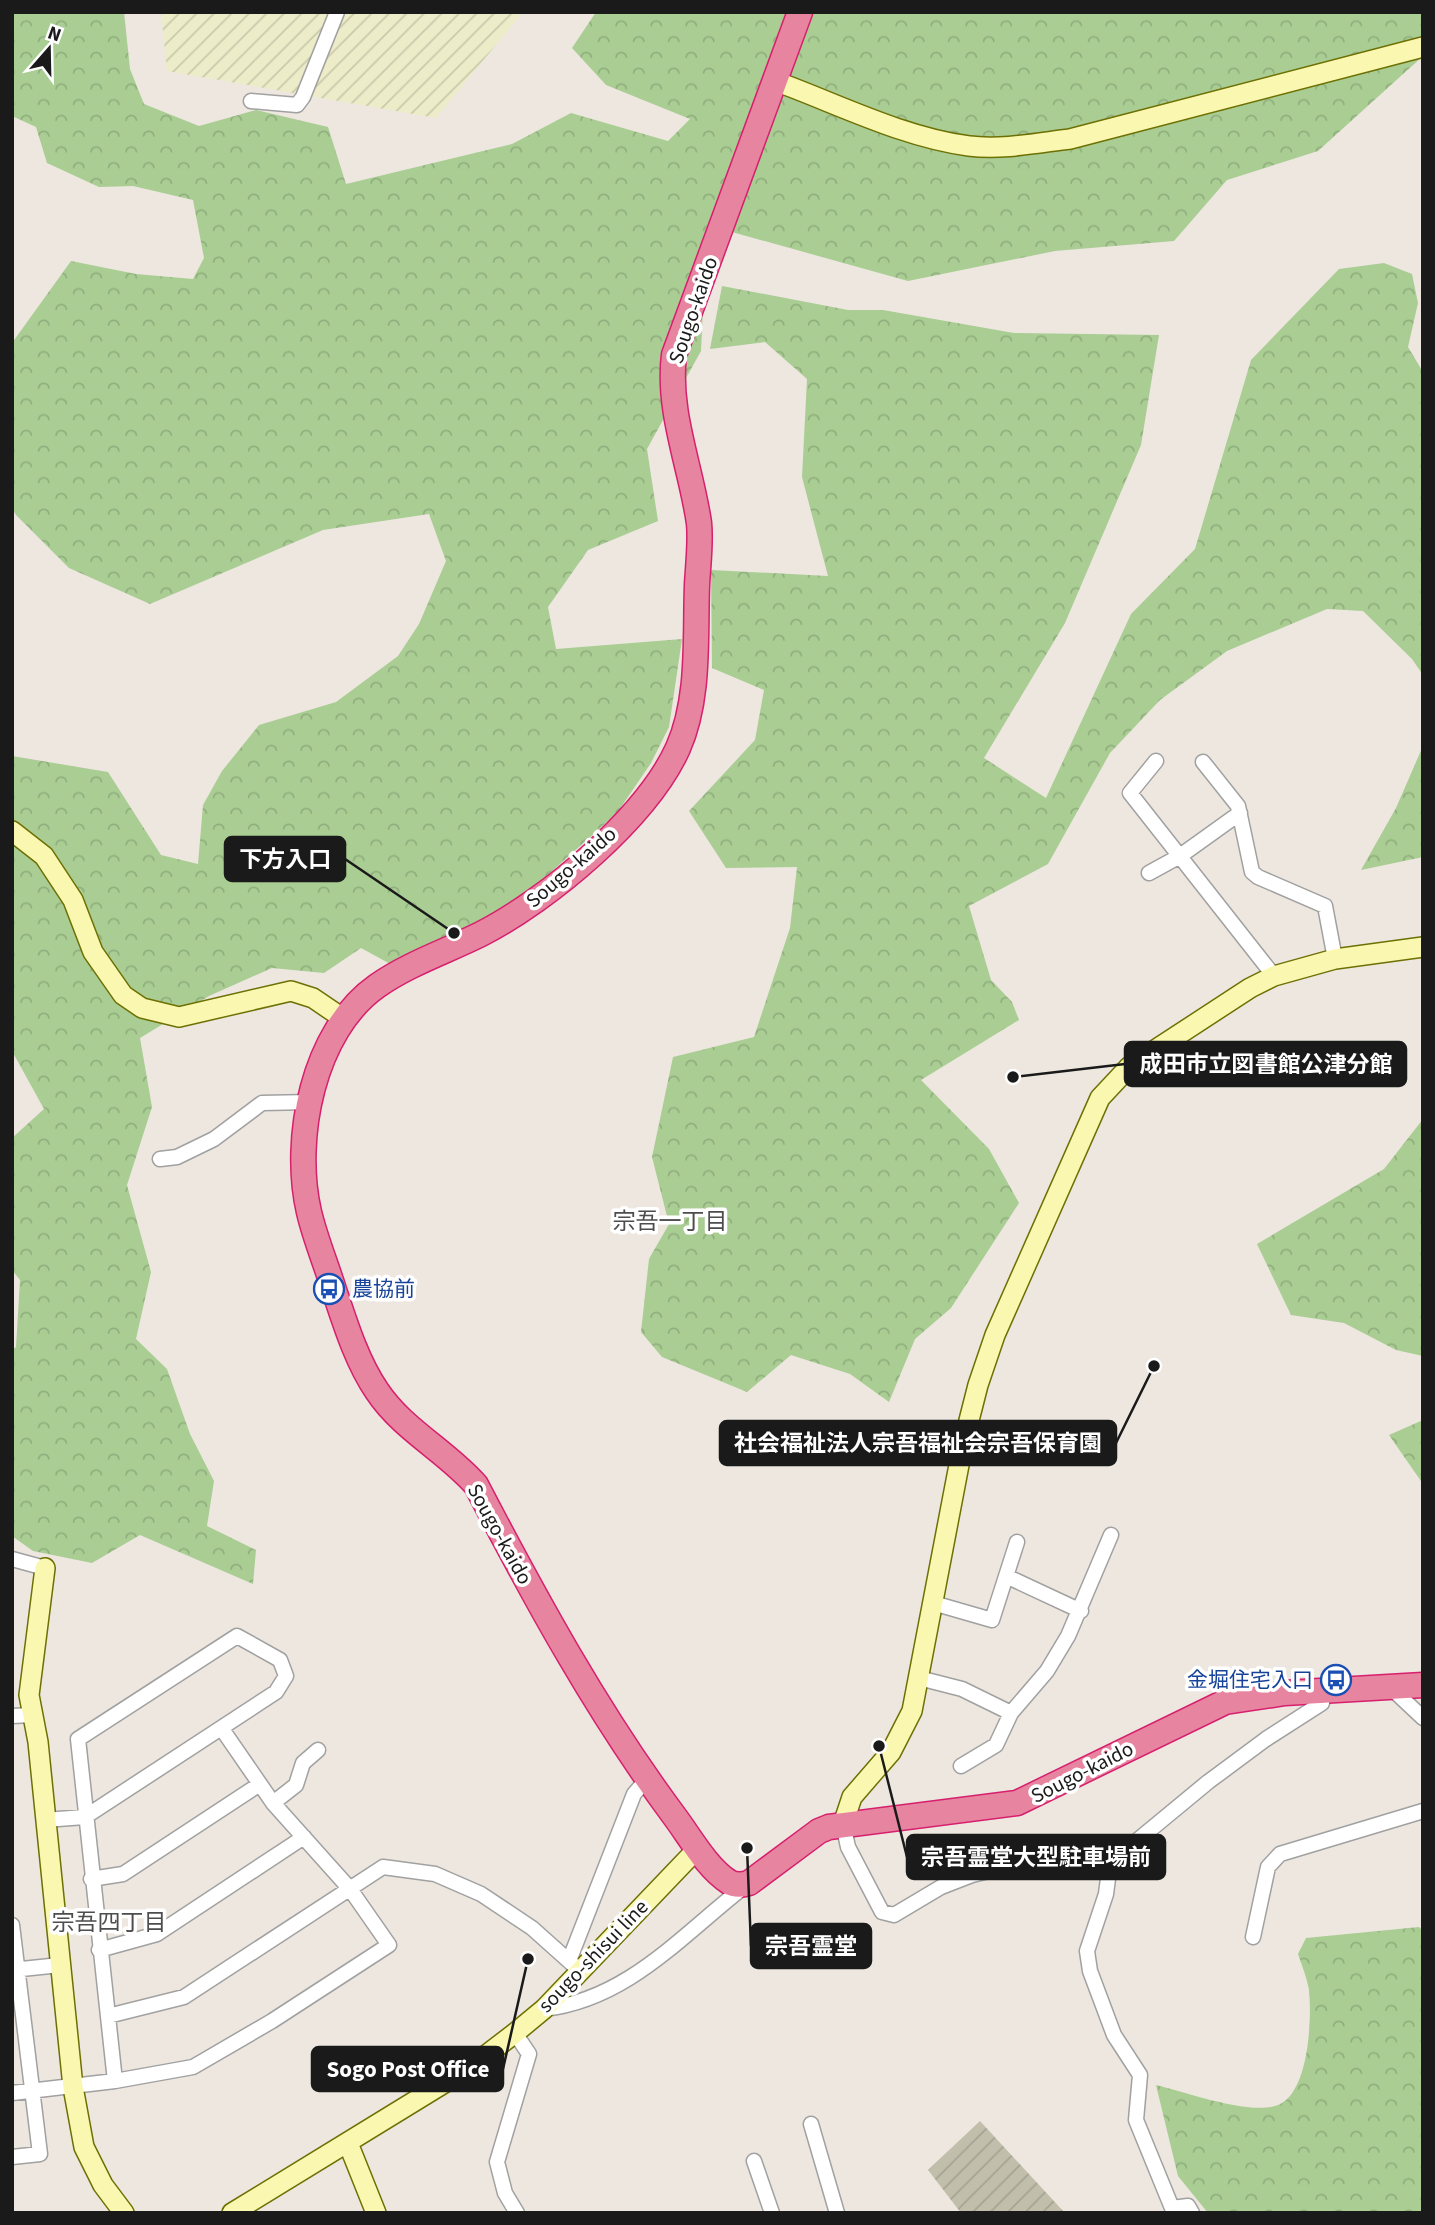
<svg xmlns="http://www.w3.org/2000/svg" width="1435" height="2225" viewBox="0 0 1435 2225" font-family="'Source Sans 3','Noto Sans JP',sans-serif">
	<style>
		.construction { fill: url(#construction-furrows) }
		.farmland { fill: url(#farmland-furrows) }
		.forest { fill: url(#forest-crowns) }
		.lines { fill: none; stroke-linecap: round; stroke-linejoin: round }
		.street-casing { stroke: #a1a1a1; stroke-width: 17 }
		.secondary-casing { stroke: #6d7003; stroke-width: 22 }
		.highway-casing { stroke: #d6206e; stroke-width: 27 }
		.street { stroke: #fff; stroke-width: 14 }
		.secondary { stroke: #faf7b0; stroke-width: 19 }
		.highway { stroke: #e7849f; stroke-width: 24 }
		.labels { text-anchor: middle; stroke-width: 7; stroke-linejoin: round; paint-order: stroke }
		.street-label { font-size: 21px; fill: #1a1a1a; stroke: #fff }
		.transit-label { font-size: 21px; fill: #164399; stroke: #fff; text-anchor: start }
		.neighbourhood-label { font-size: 23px; fill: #4d4d4d; stroke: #fff }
		.leader { fill: none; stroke: #1a1a1a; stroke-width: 2.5 }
		.callout-dot { fill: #1a1a1a; stroke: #fff; stroke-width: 2.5 }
		.callout { fill: #1a1a1a; stroke: #1a1a1a; stroke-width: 2.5 }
		.callout-label { font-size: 23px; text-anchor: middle; font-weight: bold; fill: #fff }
	</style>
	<defs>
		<pattern id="construction-furrows" width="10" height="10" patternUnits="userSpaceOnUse" patternTransform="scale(1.75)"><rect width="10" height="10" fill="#c1bfab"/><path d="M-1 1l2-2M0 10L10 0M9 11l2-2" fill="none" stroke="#a5a493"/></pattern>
		<pattern id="farmland-furrows" width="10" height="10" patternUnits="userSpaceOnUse" patternTransform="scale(1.75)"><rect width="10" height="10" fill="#ececc9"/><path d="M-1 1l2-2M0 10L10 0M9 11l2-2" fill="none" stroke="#cacaac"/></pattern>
		<pattern id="forest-crowns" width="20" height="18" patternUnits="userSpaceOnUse" patternTransform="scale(1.75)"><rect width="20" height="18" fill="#a9cd93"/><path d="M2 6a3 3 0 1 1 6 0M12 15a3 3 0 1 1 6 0" fill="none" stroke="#91af7e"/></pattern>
	</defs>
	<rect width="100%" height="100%" fill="#ede7df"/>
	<!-- construction -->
	<path class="construction" d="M980,2121L1065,2213H961L928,2170Z"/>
	<!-- farmland -->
	<path class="farmland" d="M161,12H523L436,118L167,71Z"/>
	<!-- forest -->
	<path class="forest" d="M12,12H124L130,69L144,104L199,126L256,110L328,127L346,184L512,144L571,113L668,141L690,119L606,85L572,48L596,12H1423V56L1318,151L1227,180L1174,241L1055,251L908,281L707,225L701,351L647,449L658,521L588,550L548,607L556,649L682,639L669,727L651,763L617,813L514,905L394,966L361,948L324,973L272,968L209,996L140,1038L152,1107L127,1185L151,1272L136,1339L167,1369L190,1434L214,1481L207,1526L256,1550L253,1584L140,1535L92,1563L33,1551L12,1536V1350L16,1347L20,1280L12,1270V1138L44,1109L12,1051V756L108,772L161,855L198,864L203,805L222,771L259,725L336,702L398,656L419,624L446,561L429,514L323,530L150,604L69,568L16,515L12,508V343L71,261L136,274L193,279L204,258L193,200L133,186L99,187L47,163L36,127L12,116Z
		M1384,263L1412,274L1418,303L1408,347L1423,372V675L1412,659L1363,611L1327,609L1227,651L1160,700L1110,753L1048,864L969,906L991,980L1012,1002L1019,1020L921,1080L989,1149L1019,1203L951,1308L915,1339L889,1402L850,1374L791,1355L747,1392L662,1357L641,1332L649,1259L669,1224L652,1157L673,1057L754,1037L790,928L797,867L726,868L689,811L755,740L764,690L712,668L711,570L828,576L802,477L807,379L765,342L710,349L722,286L848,310H883L1014,333L1159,335L1141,445L1065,623L984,758L1046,798L1131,614L1195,549L1251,360L1339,269Z
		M1423,746V857L1361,870L1396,808Z
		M1423,1119V1356L1396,1350L1344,1323L1291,1315L1257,1244L1384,1169Z
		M1423,1420V1484L1389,1435Z
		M1419,1927L1423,1931V2213H1208L1178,2176L1156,2085C1186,2092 1250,2116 1278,2105C1309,2093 1312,2019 1309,1990C1307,1978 1302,1966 1298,1954L1306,1938Z"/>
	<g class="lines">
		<!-- street casing -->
		<g class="street-casing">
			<path id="street" d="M251,101L297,105L303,97L337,12
				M1156,761L1130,793L1274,976
				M1203,762L1238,806L1252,872L1258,877L1325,906L1335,959
				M1149,873L1180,856L1240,813
				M160,1159L177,1157L214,1139L262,1103L311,1102
				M12,1559L45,1568
				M1006,1576L1081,1611
				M933,1603L992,1620L1017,1542
				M919,1678L962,1689L1011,1713L1047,1671L1068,1636L1111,1535
				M1390,1687L1423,1718
				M12,1716L32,1715
				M961,1766L996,1745L1011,1713
				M273,1803L296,1785L303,1763L318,1750
				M44,1820L85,1817L276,1692L286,1676L280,1660L237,1636L78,1739L115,2081
				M843,1824L848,1847L882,1912L894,1915L941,1887L972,1875L993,1870L1110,1863L1208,1782L1266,1739L1322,1703L1324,1692
				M1110,1863L1106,1894L1087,1951L1090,1971L1114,2035L1140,2075L1136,2120L1172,2208L1188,2206L1192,2213
				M91,1879L123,1874L260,1784
				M12,1925L40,2154L12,2157
				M1253,1937L1268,1867L1280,1854L1423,1811
				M99,1950L157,1934L304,1837
				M569,1961L634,1794L647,1779
				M12,1970L60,1965
				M544,2009C627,2000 682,1935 745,1886
				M108,2016L184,1997L383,1867L435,1874L481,1894L532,1928L579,1970
				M515,2033L529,2054L497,2162L505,2193L517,2213
				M12,2093L115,2081L193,2067L272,2021L389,1945L350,1889L273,1803L222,1729
				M811,2124L837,2213
				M754,2161L772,2213"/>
		</g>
		<!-- secondary casing -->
		<g class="secondary-casing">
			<path id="secondary" d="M775,81C838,104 902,137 969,146C1002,150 1037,143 1070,139L1423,47
				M12,831L44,856L73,900L93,952L123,995L142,1008L179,1017L291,991L313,998L344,1019
				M45,1568L29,1695L38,1742L73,2087L84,2147L103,2185L124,2213
				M843,1824L852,1797L891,1752L912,1711L963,1444L978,1385L995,1335L1100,1098L1129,1067L1250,988L1274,976L1335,959L1423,947
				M348,2143L376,2213
				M232,2213L472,2066L515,2033L544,2009L698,1848"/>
		</g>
		<!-- highway casing -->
		<g class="highway-casing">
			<path id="highway" d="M800,12L674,355C667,412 691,467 699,523C701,543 698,565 697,585C695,638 700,699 678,748C647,817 548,900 481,934C447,951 408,964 377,986C313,1031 292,1139 309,1212C315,1238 326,1264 334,1290C345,1323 357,1362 377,1391C403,1430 445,1450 476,1485C536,1600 597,1712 675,1817C690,1837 707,1868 729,1882C736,1886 742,1885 749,1883L819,1831L829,1827L1017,1803L1225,1702L1285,1693L1423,1685"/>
		</g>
		<!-- street -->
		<use href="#street" class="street"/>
		<!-- secondary -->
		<use href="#secondary" class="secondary"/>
		<!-- highway -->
		<use href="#highway" class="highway"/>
	</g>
	<!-- icons -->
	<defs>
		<g id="bus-ring" transform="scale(1.575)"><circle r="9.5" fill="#fff" stroke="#1a4fb4" stroke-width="1.5"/><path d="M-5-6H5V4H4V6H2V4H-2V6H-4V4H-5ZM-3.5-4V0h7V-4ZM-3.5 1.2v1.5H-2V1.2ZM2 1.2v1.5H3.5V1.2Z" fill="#1a4fb4"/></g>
	</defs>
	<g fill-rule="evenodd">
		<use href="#bus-ring" x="329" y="1289"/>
		<use href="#bus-ring" x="1336" y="1680"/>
	</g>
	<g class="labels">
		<!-- street labels -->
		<g class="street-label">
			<text transform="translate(693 310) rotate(-71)" y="7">Sougo-kaido</text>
			<text transform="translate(571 867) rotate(-41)" y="7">Sougo-kaido</text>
			<text transform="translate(500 1534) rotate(61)" y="7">Sougo-kaido</text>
			<text transform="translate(1082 1772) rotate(-27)" y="7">Sougo-kaido</text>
			<text transform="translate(593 1956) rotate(-46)" y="7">sougo-shisui line</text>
		</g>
		<!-- transit labels -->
		<g class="transit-label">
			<text x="352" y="1296">農協前</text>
			<text x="1313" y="1687" text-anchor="end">金堀住宅入口</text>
		</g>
		<!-- neighbourhood labels -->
		<g class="neighbourhood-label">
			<text x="670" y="1229">宗吾一丁目</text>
			<text x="109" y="1930">宗吾四丁目</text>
		</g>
	</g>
	<!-- callouts -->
	<path class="leader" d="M454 933L345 859M1013 1077L1125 1064M1154 1366L1116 1443M879 1746L907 1857M747 1848L751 1946M528 1959L503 2069"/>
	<g class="callout-dot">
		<circle cx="454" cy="933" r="7"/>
		<circle cx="1013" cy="1077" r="7"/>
		<circle cx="1154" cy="1366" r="7"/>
		<circle cx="879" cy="1746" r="7"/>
		<circle cx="747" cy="1848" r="7"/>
		<circle cx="528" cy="1959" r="7"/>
	</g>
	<g class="callout">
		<rect x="225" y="837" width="120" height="44" rx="7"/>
		<rect x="1125" y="1042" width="281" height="44" rx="7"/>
		<rect x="720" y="1421" width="396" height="44" rx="7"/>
		<rect x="907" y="1835" width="258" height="44" rx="7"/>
		<rect x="751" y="1924" width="120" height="44" rx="7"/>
		<rect x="312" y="2047" width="191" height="44" rx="7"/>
	</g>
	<g class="callout-label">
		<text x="285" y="867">下方入口</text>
		<text x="1266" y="1072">成田市立図書館公津分館</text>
		<text x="918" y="1451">社会福祉法人宗吾福祉会宗吾保育園</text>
		<text x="1036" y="1865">宗吾霊堂大型駐車場前</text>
		<text x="811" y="1954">宗吾霊堂</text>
		<text x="408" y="2077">Sogo Post Office</text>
	</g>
	<!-- border -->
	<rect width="1435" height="2225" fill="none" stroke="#1a1a1a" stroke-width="28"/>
	<!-- north arrow -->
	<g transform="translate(49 49) rotate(20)" stroke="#ffffff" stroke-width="5" paint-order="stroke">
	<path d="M0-5L12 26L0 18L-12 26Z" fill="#1a1a1a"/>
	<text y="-10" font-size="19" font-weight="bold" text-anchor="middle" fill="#1a1a1a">N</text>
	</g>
</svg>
